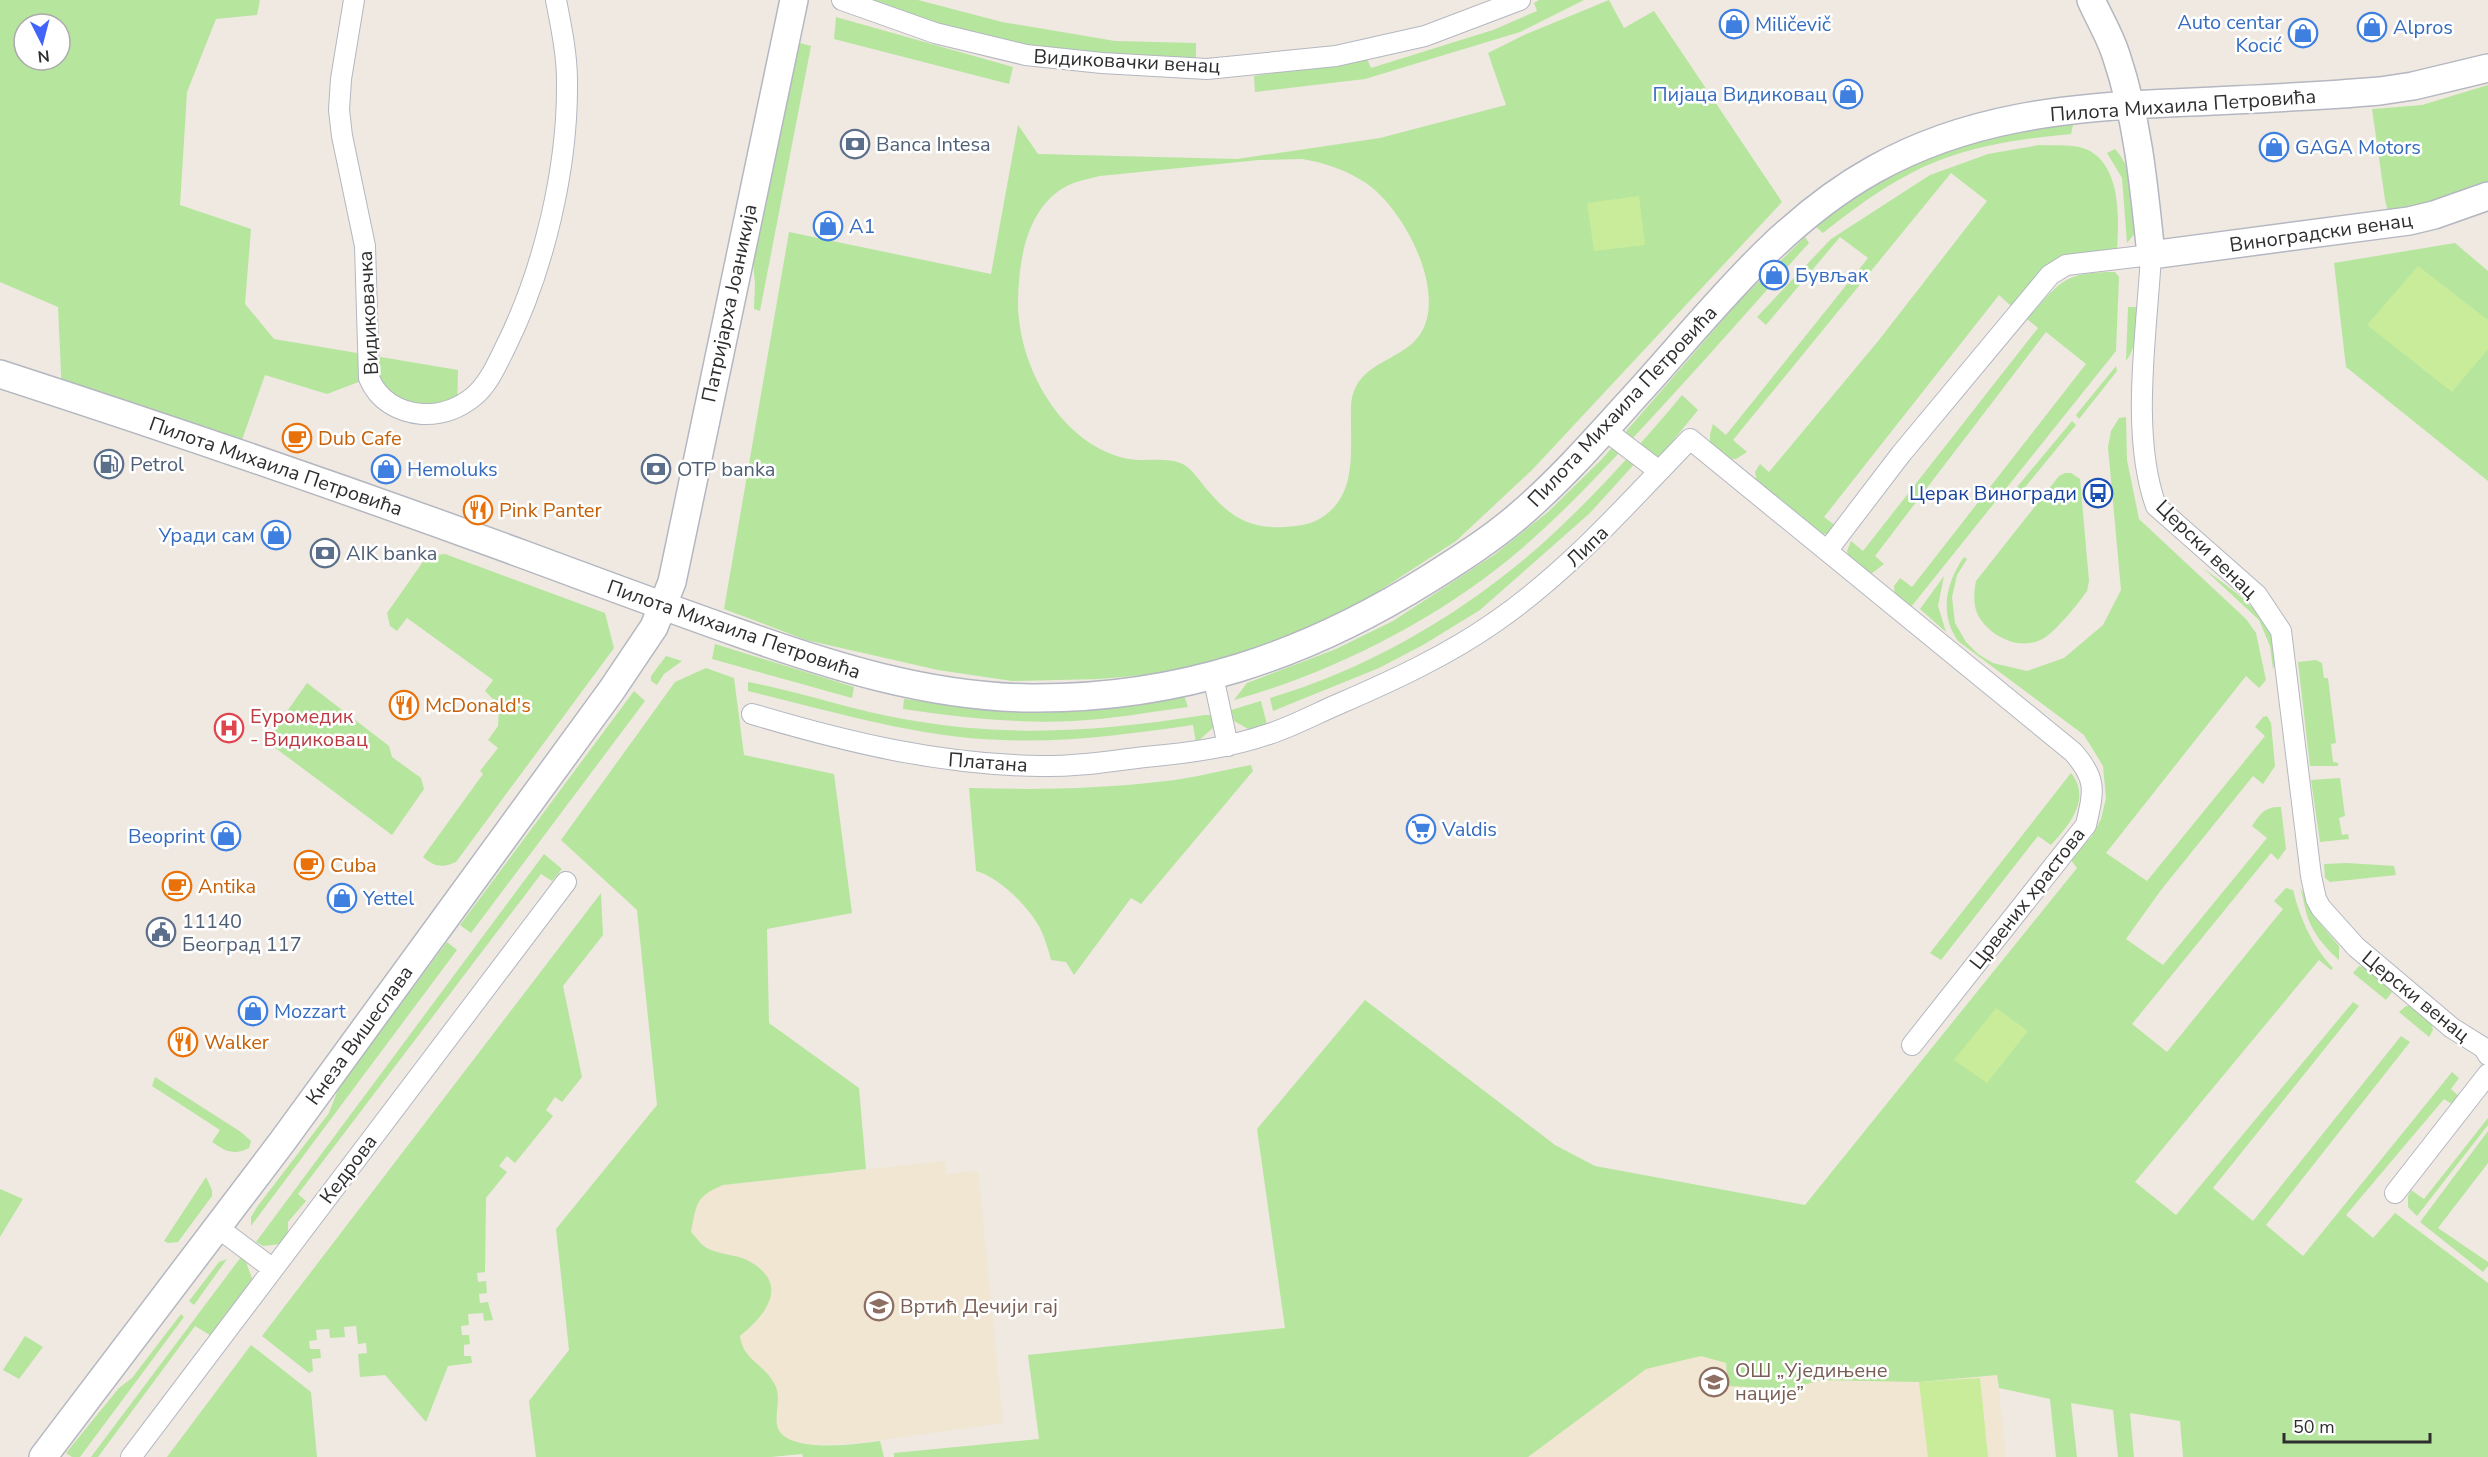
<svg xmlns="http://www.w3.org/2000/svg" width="2488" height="1457" viewBox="0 0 2488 1457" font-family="'Nunito Sans',sans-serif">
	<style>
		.education { fill: #f0e6d1 }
		.green { fill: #b6e59e; fill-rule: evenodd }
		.pitch { fill: #c9ec9a }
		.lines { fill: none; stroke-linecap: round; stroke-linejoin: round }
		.street-casing { stroke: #b4b7c1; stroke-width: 22 }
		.secondary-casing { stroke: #b4b7c1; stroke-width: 30 }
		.street { stroke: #fff; stroke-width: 20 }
		.secondary { stroke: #fff; stroke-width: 27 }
		.labels { text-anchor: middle; stroke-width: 5; stroke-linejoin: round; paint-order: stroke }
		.shop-label { font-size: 20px; fill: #366cbe; stroke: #fff; text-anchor: start }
		.street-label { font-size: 20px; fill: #2e2e2e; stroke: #fff }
		.service-label { font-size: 20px; fill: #4e5e75; stroke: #fff; text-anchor: start }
		.food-label { font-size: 20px; fill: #c56008; stroke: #fff; text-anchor: start }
		.transit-label { font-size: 20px; fill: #164399; stroke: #fff; text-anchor: end }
		.health-label { font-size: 20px; fill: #be3a42; stroke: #fff; text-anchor: start }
		.education-label { font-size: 20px; fill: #785e54; stroke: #fff; text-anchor: start }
	</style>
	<rect width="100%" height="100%" fill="#efe9e1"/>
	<!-- education -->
	<path class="education" d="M945,1161L946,1174L978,1171L1003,1423L859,1443L803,1445L791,1442L783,1435L777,1426L778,1394L761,1367L742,1349L740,1336L754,1325L736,1256L719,1253L705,1247L691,1232L696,1208L704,1194L723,1185Z
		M1411,1302L1995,1355L2006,1457H1469Z"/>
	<!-- green -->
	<path class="green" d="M0,0H260L257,15L216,19L187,92L180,205L251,229L245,304L274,339L458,370L457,407L419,413L369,378L327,394L265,375L238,451L62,394L58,307L0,282ZM24,24H60V60H24Z
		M873,0H918L1002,22L1115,41L1196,43V61C1118,56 1040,51 964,31C933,23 903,10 873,0Z
		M1539,0H1584L1520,32L1365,79L1255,92L1254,76L1367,59L1371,68L1493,30L1537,11L1534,3Z
		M1609,0L1624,28L1654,11L1782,202L1532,470L1456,541L1368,598L1307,631L1240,654L1170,673L1099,679L1012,681L938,670L806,640L724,609L789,232L991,274L1018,125L1038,154L1237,159L1380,138L1506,105L1488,53L1524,35ZM1302,159C1326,163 1346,170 1366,183C1403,208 1447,290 1421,333C1405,359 1365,361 1354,391C1350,401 1351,411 1351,422C1351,457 1355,497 1321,518C1310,525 1297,526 1285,527C1246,529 1228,515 1204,486C1199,480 1193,471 1186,466C1171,456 1146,462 1129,459C1061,446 1017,365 1018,300C1019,261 1026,209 1065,187C1075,181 1088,179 1100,176L1259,160Z
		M836,17L1013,67L1009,84L834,39Z
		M796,42L811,46L760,311L754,309L755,283L752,252Z
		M2488,85V185L2389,216L2385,200L2372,109L2422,105Z
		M2060,123L2073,125L2071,134C2027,138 1982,144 1940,160C1898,176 1858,205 1823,233L1816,227L1863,190L1908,166L1973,140Z
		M2039,145C2055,146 2076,143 2090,151C2121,169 2119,218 2117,249L2066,256L2046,268L2011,306L1999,295L1824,517L1836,526L1828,534H1820L1757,483L1755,472L1760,464L1769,472L1879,340L1987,201L1951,173L1733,440L1747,452L1736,459H1728L1710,444V434L1713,424L1726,435L1868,258L1840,237L1766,325L1757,317L1831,239L1930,175L1988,154Z
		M2115,149C2136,172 2134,203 2136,232L2127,243L2122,178L2107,153Z
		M1805,237L1809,243C1750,308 1692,375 1632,439C1593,481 1553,523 1508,560C1430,623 1331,673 1234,700L1247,683L1336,649L1393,621L1494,555L1548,512L1602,459L1741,299Z
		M2455,243L2488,271V481L2346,367L2334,263Z
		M2115,272L2119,277L2116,351L1911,607L1895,599L1894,586L1900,578L1912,587L2086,364L2046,332L1875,556L1884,564L1871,574L1860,571L1849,561L1847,551L1851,541L1863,551L2038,328L2027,319C2060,282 2063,272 2115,272Z
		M2128,307H2137C2137,327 2138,344 2126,361Z
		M2116,366L2117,371L2079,419L2076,415Z
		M1682,395L1698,410L1650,469L1638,460L1590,513L1480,610L1423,645L1379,668L1273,711L1270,698C1375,667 1476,606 1555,532C1601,489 1642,443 1682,395Z
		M2126,417L2127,460L2139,519L2246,619L2256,633L2266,680L2259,688L2246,676L2106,853L2147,881L2265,736L2255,727L2263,717L2267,716L2271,723L2275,766L2263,784L2253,776L2161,890L2126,939L2163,965L2267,838L2252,826C2260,814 2265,806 2281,807L2286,849L2278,860L2271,853L2132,1024L2167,1052L2283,909L2274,901L2286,888L2293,890C2301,921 2312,945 2333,968L2331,970L2319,960L2135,1182L2176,1215L2353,1002L2359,1006L2213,1188L2253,1221L2401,1036L2410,1042L2266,1225L2303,1256L2452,1072L2459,1078L2451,1089L2462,1099L2455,1106L2444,1099L2346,1215L2373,1238L2395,1213L2488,1283V1457H2183L2180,1421L2130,1413L2134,1457H2118L2113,1410L2071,1403L2077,1457H2056L2050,1399L1999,1388L1997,1375L1919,1382L1821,1380L1789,1389L1728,1386L1726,1363L1701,1356L1646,1369L1528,1457H894V1453L1039,1439L1028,1355L1285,1328L1257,1129L1365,1000L1555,1145L1595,1166L1805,1205L2077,868L2070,859L2092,836L2101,819L2106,798L2103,766L2084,735L1958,641C1939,614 1946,582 1964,557L1967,559L1957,575L1952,597L1955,623L1966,642L1978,654L1993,663L2027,671L2064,658L2103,625L2121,590L2108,447L2111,431L2119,418Z
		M2072,421L2076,425L2022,491L2017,487Z
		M2065,473H2071L2080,479L2089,581L2087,591C2078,604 2060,626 2047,636C2024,654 1988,637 1977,613C1973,602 1974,592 1976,581L2059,476Z
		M445,554L605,613L614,648L456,862C443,868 434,867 423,857L483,774L480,771L498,748L488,740L498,726L499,705L485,691L493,680L407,618L397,631L390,626L387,613L427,556Z
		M2202,567C2230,589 2293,627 2273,669L2270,646L2259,620Z
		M1944,576L1938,606L1946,632L1920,609Z
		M715,644L854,687L852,698L712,659Z
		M666,656L682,661L664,674L657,685L651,681V676Z
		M2316,660L2322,663L2324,678H2328L2336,743L2331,744L2333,762L2338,763V766H2310L2298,662Z
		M706,668L734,678L744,755L834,774L852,913L767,929L769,1023L859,1088L866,1169L723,1185C695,1197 697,1203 691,1232C696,1237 701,1245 707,1248C720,1255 734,1254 747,1260C791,1283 767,1314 740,1336C743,1360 763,1363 774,1383C782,1396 775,1410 777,1425C783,1455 857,1444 880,1441L884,1457H803L802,1454L771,1457H536L529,1401L569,1350L556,1229L657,1105L637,910L561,840L675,682Z
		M748,682C802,692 854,711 909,720C1012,738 1103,731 1205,715H1214L1215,726L1196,743L1193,725C1129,734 1066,743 1002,740C915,737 832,711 748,691Z
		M307,683L389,746L392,757L421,778L424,789L392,835L266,741Z
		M634,691L645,701L471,933L460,925Z
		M1184,695L1188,707C1150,712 1112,719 1073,721C1016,724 959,717 903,709L904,699C936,703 969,709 1001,710C1063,713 1123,706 1184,695Z
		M1261,701L1267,725L1250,730L1234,721L1231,710Z
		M1251,765L1253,771L1141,904L1131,898L1074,975L1066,962L1051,960C1048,949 1045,938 1040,928C1029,907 999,877 976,871L969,788C1035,790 1100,789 1166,781C1194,778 1223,770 1251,765Z
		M2071,773C2092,799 2069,825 2051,845L2038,836L1941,960L1930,953Z
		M2340,778L2345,816L2339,818L2342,835L2348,834L2349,839L2320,842L2311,780Z
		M544,854L562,869L552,881L541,874L298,1194L306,1201L288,1222V1233L280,1244L263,1246L256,1242Z
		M2347,863L2394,866L2396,875L2330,882L2325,878L2324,864Z
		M2300,888L2306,897L2312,914L2339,946V960C2324,947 2311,931 2306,912C2304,904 2303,896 2300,888Z
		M601,893L603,935L563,986L582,1077L562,1102L555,1097L546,1110L553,1116L515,1163L507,1156L499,1166L507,1172L486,1198L485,1272L477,1273L478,1282L486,1281L487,1293L479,1294L480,1303L488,1302L493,1320L484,1321L483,1313L468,1314L469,1325L461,1326L462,1335H469L470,1344L464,1345V1356H471L472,1363L448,1366L426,1422L385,1375L360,1377L358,1354L367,1353L366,1343L358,1344L356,1326L344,1327L345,1337L330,1338L329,1329L316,1330L317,1340L309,1341L310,1349H320L321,1358L312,1359L313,1371L309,1373L262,1336Z
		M447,942L457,950L251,1226V1217L257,1207L329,1113L339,1087Z
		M2359,966C2372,968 2385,981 2392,992L2386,1000L2353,973Z
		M2406,1006H2413L2431,1022L2433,1030L2429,1037L2399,1012Z
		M155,1077L241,1132L251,1141L249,1148C234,1156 225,1151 212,1142L220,1130L152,1086Z
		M2488,1118V1125L2417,1216L2408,1207V1196L2411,1190L2424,1199Z
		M2488,1131V1163L2438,1228L2488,1262V1266L2483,1272L2420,1222Z
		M206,1177L212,1190V1196L178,1242L168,1243L164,1241Z
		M0,1189L23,1199L0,1237Z
		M241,1257L246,1262L253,1281L213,1337L195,1326L98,1457H91Z
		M227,1259L194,1305L189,1301L219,1262Z
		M181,1314L184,1317L80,1457H72L66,1453L119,1388L132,1378Z
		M25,1336L43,1347L19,1379L3,1370Z
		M251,1345L311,1392L317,1457H167Z"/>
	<!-- pitch -->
	<path class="pitch" d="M1639,196L1645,245L1594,251L1587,203Z
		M2418,266L2488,320V349L2452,392L2367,325Z
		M1996,1008L2028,1031L1987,1083L1954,1060Z
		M1980,1378L1988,1457H1928L1919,1382Z"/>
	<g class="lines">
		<!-- street casing -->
		<g class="street-casing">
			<path id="street" d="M354,0L341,79L339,110L342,136L365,246L369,378C378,400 398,412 422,414C440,415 458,409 473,397C488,385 496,366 505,348C544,270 568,168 567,81C567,54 561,26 556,0
				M842,0L935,33L1026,55L1102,63L1207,69L1336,56L1425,36L1520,0
				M1605,430L1659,471
				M1827,551L1901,454L2050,275L2066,265L2151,255C2147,331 2130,434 2156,506L2257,595L2281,631L2311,876L2316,899L2321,908L2356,947L2452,1028L2484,1048L2488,1055
				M1213,676L1228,746
				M752,714C846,742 941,765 1041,766C1076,767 1110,761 1145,757C1187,753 1229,748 1269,734C1294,726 1317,713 1341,703C1394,680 1448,655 1495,622C1569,571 1628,503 1690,439L2073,752C2097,779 2094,790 2086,825L1912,1045
				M2395,1193L2488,1074
				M217,1227L273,1269
				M131,1457L566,882"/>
		</g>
		<!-- secondary casing -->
		<g class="secondary-casing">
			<path id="secondary" d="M2091,0C2099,18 2110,36 2116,55C2138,120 2144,187 2151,255L2409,221L2434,215L2488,196
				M0,374C176,431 351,491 525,555C595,581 665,607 736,632C831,666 929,697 1031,698C1179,699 1306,656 1430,578C1460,559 1490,540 1517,517C1564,477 1604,430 1645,385C1716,306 1781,221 1875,169C1966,118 2067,107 2169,103C2239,100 2310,97 2380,91L2413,86L2488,68
				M43,1457L282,1142L611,691L654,627L672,582L794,0"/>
		</g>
		<!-- street -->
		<use href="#street" class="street"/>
		<!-- secondary -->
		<use href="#secondary" class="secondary"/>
	</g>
	<!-- icons -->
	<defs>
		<g id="shop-ring" transform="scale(1.5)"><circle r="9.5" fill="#fff" stroke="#3f7fe0" stroke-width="1.5"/><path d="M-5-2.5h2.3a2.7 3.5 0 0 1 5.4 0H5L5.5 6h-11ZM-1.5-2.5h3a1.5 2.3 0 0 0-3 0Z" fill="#3f7fe0"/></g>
		<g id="bank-ring" transform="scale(1.5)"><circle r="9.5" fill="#fff" stroke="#5c6f8a" stroke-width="1.5"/><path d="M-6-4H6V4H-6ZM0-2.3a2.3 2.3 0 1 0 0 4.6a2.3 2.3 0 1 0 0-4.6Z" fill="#5c6f8a"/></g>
		<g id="cafe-ring" transform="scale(1.5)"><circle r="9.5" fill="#fff" stroke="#e8710a" stroke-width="1.5"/><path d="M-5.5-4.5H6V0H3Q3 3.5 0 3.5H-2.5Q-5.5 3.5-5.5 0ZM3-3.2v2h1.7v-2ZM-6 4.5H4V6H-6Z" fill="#e8710a"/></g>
		<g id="fuel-ring" transform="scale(1.5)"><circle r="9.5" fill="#fff" stroke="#5c6f8a" stroke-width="1.5"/><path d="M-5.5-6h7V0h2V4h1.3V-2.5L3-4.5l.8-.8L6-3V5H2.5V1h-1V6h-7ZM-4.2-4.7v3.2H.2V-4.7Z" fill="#5c6f8a"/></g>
		<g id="bus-ring" transform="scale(1.5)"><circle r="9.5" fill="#fff" stroke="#1a4fb4" stroke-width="1.5"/><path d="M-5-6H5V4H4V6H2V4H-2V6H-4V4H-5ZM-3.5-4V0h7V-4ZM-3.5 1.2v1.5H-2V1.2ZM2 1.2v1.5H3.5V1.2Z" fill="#1a4fb4"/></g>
		<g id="restaurant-ring" transform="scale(1.5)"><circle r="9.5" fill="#fff" stroke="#e8710a" stroke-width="1.5"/><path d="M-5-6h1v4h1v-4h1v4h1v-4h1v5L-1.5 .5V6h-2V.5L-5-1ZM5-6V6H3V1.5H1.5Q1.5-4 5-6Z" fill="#e8710a"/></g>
		<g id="hospital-ring" transform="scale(1.5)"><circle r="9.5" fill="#fff" stroke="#e0444e" stroke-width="1.5"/><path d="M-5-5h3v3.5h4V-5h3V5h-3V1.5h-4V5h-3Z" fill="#e0444e"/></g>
		<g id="supermarket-ring" transform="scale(1.5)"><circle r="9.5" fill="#fff" stroke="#3f7fe0" stroke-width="1.5"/><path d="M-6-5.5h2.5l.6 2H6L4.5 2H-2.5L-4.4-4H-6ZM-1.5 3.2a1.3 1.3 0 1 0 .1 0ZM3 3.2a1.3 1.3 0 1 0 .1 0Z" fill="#3f7fe0"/></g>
		<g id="civic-ring" transform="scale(1.5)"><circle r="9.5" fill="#fff" stroke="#5c6f8a" stroke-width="1.5"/><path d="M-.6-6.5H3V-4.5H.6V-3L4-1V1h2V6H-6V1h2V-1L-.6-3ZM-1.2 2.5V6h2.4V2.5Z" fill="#5c6f8a"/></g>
		<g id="school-ring" transform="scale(1.5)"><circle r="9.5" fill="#fff" stroke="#8d6e63" stroke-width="1.5"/><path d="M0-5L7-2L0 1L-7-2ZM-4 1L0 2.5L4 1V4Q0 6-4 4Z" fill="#8d6e63"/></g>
	</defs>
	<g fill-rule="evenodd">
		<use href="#shop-ring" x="1734" y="24"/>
		<use href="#shop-ring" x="2372" y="27"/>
		<use href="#shop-ring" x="2303" y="33"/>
		<use href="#shop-ring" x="1848" y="94"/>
		<use href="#bank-ring" x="855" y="144"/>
		<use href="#shop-ring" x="2274" y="147"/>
		<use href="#shop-ring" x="828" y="226"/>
		<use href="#shop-ring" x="1774" y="275"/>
		<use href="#cafe-ring" x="297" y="438"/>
		<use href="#fuel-ring" x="109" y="464"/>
		<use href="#shop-ring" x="386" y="469"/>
		<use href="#bank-ring" x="656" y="469"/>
		<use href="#bus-ring" x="2098" y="493"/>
		<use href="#restaurant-ring" x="478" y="510"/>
		<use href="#shop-ring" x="276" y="535"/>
		<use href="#bank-ring" x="325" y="553"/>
		<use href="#restaurant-ring" x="404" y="705"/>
		<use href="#hospital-ring" x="229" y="728"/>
		<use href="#supermarket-ring" x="1421" y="829"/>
		<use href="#shop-ring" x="226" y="836"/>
		<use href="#cafe-ring" x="309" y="865"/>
		<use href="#cafe-ring" x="177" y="886"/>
		<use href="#shop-ring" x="342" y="898"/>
		<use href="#civic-ring" x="161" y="932"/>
		<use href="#shop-ring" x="253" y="1011"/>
		<use href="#restaurant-ring" x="183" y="1042"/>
		<use href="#school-ring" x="879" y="1306"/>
		<use href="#school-ring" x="1714" y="1382"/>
	</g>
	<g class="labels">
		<!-- shop labels -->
		<g class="shop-label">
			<text x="2282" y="29" text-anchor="end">Auto centar<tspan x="2282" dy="23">Kocić</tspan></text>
			<text x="1755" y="31">Miličevič</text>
			<text x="2393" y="34">Alpros</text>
			<text x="1827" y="101" text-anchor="end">Пијаца Видиковац</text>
			<text x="2295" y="154">GAGA Motors</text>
			<text x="849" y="233">A1</text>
			<text x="1795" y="282">Бувљак</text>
			<text x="407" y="476">Hemoluks</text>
			<text x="255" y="542" text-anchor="end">Уради сам</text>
			<text x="1442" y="836">Valdis</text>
			<text x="205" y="843" text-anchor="end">Beoprint</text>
			<text x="363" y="905">Yettel</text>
			<text x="274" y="1018">Mozzart</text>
		</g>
		<!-- street labels -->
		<g class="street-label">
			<text transform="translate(1127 61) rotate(3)" y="7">Видиковачки венац</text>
			<text transform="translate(2183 105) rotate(-4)" y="7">Пилота Михаила Петровића</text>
			<text transform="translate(2321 232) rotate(-8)" y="7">Виноградски венац</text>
			<text transform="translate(729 303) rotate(-78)" y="7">Патријарха Јоаникија</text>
			<text transform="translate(368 313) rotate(-93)" y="7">Видиковачка</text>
			<text transform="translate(1622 406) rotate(-47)" y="7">Пилота Михаила Петровића</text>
			<text transform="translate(276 466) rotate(19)" y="7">Пилота Михаила Петровића</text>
			<text transform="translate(1587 546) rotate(-44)" y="7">Липа</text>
			<text transform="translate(2207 549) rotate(44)" y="7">Церски венац</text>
			<text transform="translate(734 629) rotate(19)" y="7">Пилота Михаила Петровића</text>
			<text transform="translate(988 762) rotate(4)" y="7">Платана</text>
			<text transform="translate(2027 898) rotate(-52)" y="7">Црвених храстова</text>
			<text transform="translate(2416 996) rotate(39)" y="7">Церски венац</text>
			<text transform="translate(359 1035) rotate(-54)" y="7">Кнеза Вишеслава</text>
			<text transform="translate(348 1169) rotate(-53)" y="7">Кедрова</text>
		</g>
		<!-- service labels -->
		<g class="service-label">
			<text x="876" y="151">Banca Intesa</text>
			<text x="130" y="471">Petrol</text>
			<text x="677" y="476">OTP banka</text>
			<text x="346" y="560">AIK banka</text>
			<text x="182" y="928">11140<tspan x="182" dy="23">Београд 117</tspan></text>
		</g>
		<!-- food labels -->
		<g class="food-label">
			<text x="318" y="445">Dub Cafe</text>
			<text x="499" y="517">Pink Panter</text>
			<text x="425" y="712">McDonald's</text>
			<text x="330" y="872">Cuba</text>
			<text x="198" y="893">Antika</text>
			<text x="204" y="1049">Walker</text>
		</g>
		<!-- transit labels -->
		<g class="transit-label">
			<text x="2077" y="500">Церак Виногради</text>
		</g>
		<!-- health labels -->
		<g class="health-label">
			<text x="250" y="723">Еуромедик<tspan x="250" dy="23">- Видиковац</tspan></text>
		</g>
		<!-- education labels -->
		<g class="education-label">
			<text x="900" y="1313">Вртић Дечији гај</text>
			<text x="1735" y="1377">ОШ „Уједињене<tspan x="1735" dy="23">нације”</tspan></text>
		</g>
	</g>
	<!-- north arrow -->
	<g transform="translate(42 42) rotate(174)"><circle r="28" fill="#ffffff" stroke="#ababab" stroke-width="1.5"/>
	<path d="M0-4.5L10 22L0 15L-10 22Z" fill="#4264fb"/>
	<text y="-9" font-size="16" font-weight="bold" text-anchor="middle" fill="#2e2e2e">N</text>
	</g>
	<!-- scale -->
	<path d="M2284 1433v9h146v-9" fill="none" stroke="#2e2e2e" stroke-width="3"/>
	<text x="2293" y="1433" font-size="18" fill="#2e2e2e" stroke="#ffffff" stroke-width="4.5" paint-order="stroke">50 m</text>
</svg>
